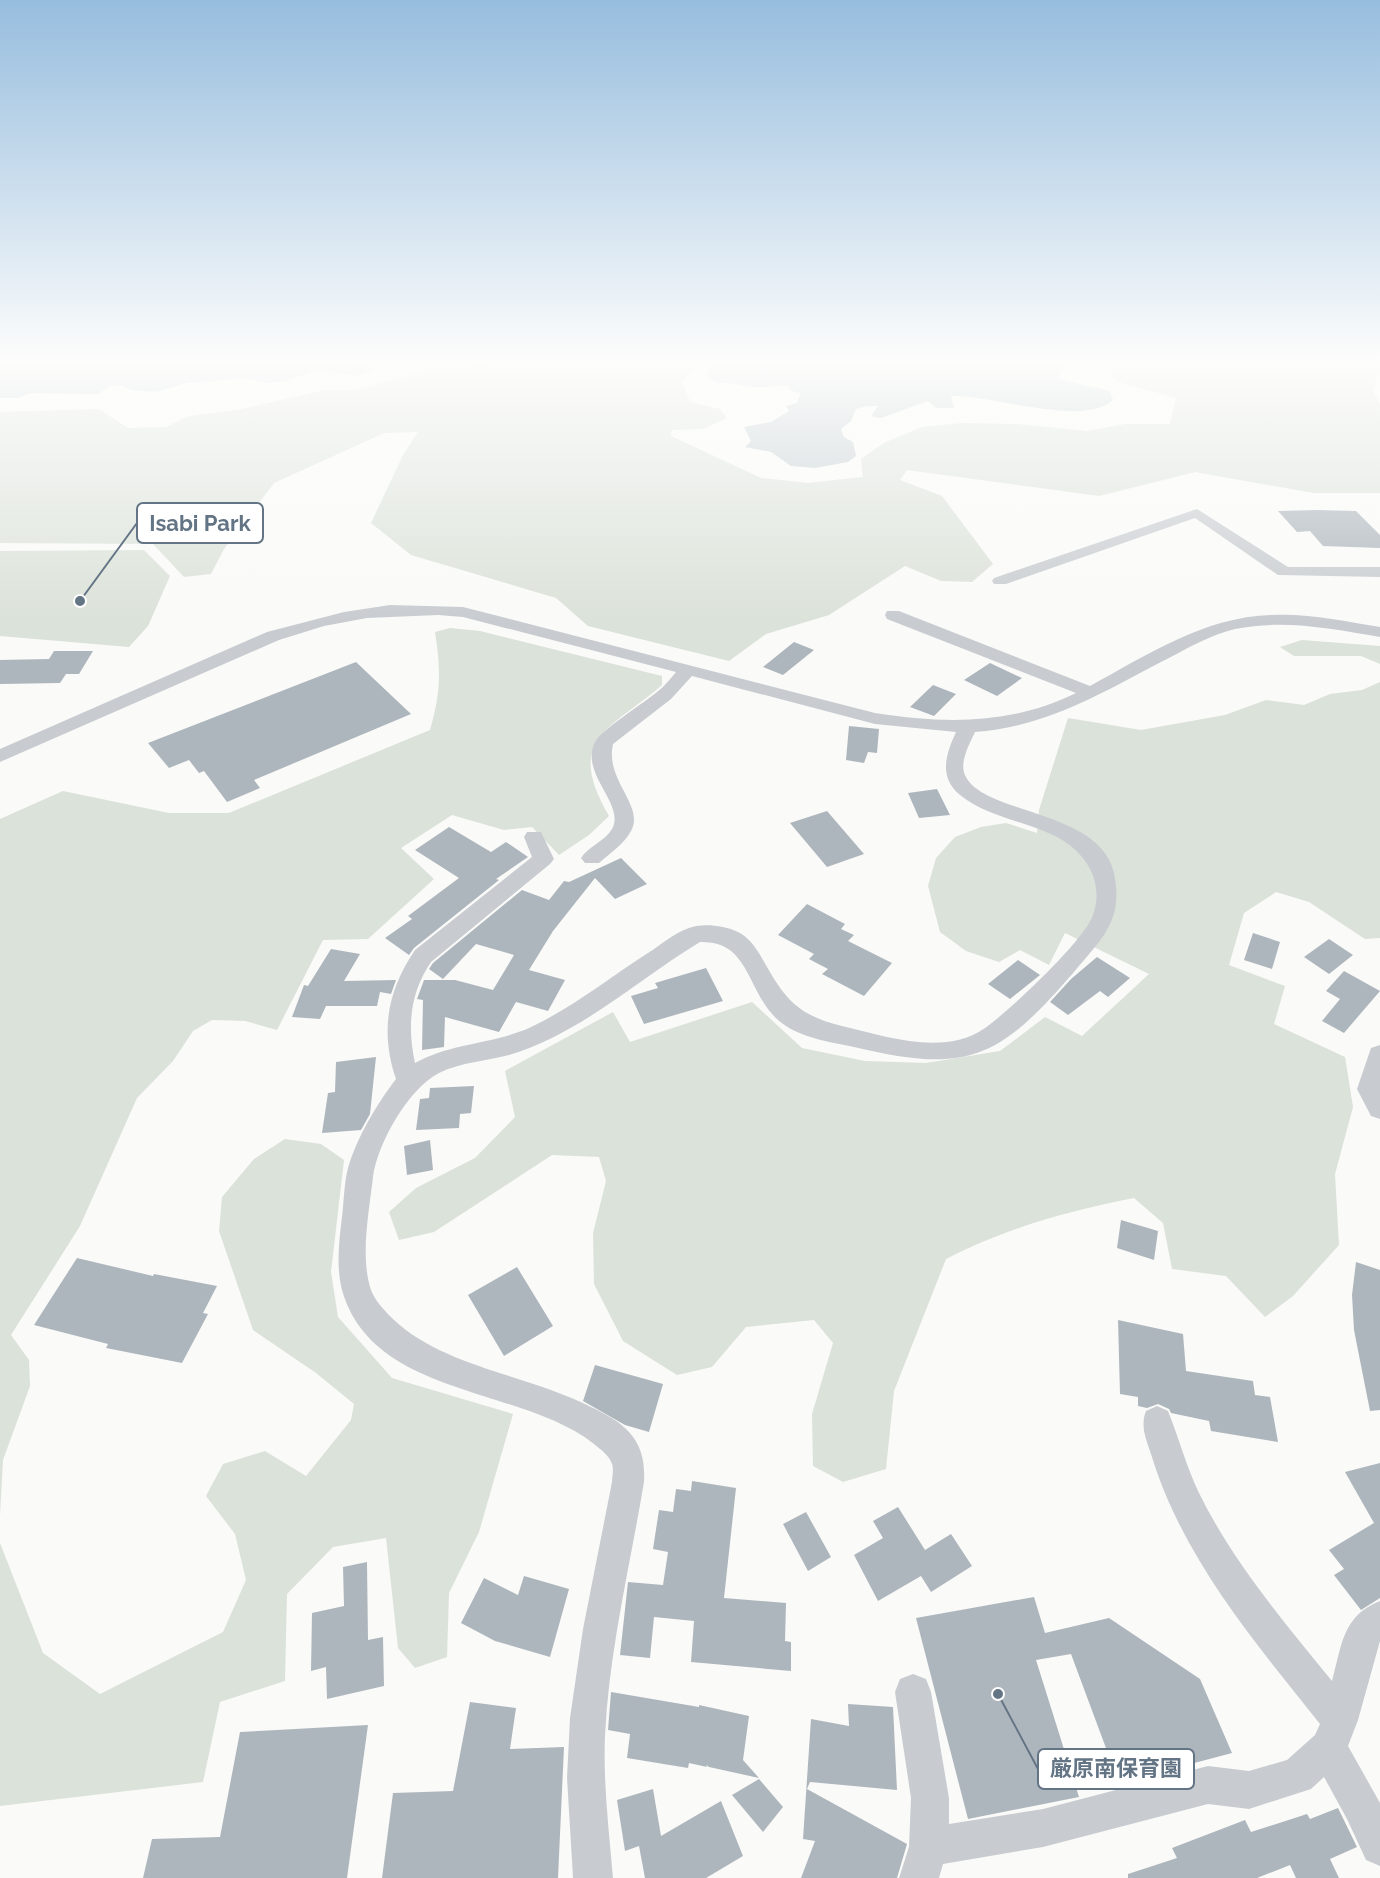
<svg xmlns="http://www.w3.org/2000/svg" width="1380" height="1878" viewBox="0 0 1380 1878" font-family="Raleway,'Noto Sans JP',sans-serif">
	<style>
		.green { fill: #dbe2d9 }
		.water { fill: #bfcacf }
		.building { fill: #aeb6bd }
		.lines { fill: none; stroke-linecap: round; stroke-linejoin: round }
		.minor { fill: #c8ccd0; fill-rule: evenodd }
		.leader { fill: none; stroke: #637485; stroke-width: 2 }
		.callout-dot { fill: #637485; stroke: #fff; stroke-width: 2 }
		.callout { fill: #fff; stroke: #637485; stroke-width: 2 }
		.callout-label { font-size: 22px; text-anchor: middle; font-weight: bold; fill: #637485 }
	</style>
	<rect width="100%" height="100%" fill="#fafaf8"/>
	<!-- green -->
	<path class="green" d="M503,361H706L682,381L690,402L720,409L727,418L703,429L672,430L671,436L761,478L808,483L863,477L861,459L884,443L922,427L963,423L1017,424L1087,431L1125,424H1170L1176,398L1115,381L1111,374L1123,361H1362L1378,372L1373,391L1380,404V493H1313L1195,472L1099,496L907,470L900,480L942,496L993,564L972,582L941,581L905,566L829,615L766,634L729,661L588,626L556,598L411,555L371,523L403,455L418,432L384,433L274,483L224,549L211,574L184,577L153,544L0,543V412L99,409L128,428L166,427L189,416L237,410L325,390H354L430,370Z
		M144,550L170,576L148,626L129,647L0,636V551Z
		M450,628L480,631L662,676V685C609,731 564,738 609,816L589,835L559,855L532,827L504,830L452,815L401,848L434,879L368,939L323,940L277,1030L245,1021L212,1020L193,1031L173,1061L137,1098L80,1226L11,1335L29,1360L30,1386L3,1460L0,1515V819L63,791L169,813H229L430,730C441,692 441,670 435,632Z
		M1302,640L1380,646V664L1361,656H1294L1280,647Z
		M1380,682V938L1365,939L1309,902L1276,892L1244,913L1229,965L1285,986L1274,1024L1345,1057L1353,1107L1335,1174L1339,1245L1293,1296L1265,1317L1226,1276L1172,1269L1163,1223L1134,1198C1069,1211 1005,1228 946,1259L894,1391L886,1469L843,1482L813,1466L812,1414L833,1343L814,1320L746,1327L712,1367L677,1375L623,1341L594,1284L593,1233L606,1181L599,1157L552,1155L434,1232L399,1240L389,1212L416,1188L475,1158L515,1117L505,1071L613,1012L630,1042L752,1002L802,1048L865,1061L926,1063L1000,1051L1045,1017L1082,1036L1149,974L1065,933L1049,965L1020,950L999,962L966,951L940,932L928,886L936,858L955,837L981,827L1006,823L1037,833L1039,810L1068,718L1141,730L1225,715L1266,700L1304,705L1330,694L1362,690Z
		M285,1139L321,1144L344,1160L331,1272L338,1317L392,1378L513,1414L479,1532L449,1593L447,1657L415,1668L398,1648L386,1538L333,1547L287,1594L285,1681L220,1702L203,1782L0,1806V1543L43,1653L100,1694L223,1632L246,1580L235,1534L206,1496L223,1464L265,1451L306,1476L351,1420L354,1404L316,1373L253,1330L219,1231L222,1197L254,1159Z"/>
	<!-- water -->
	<path class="water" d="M0,361H378L372,366L375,370L357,376L324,371L309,373L285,381L267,383L246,378L187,383L156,392L131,390L120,385L110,386L98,394L31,393L17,398H0Z
		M719,361H1075L1060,371L1058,379L1110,391L1113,400C1082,428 990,394 951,396L954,408H936L928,401L881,418L871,416L878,406H867L856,409L851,421L841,429L844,437L853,442L856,456L848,462L815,468L791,466L771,452L745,447L751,441L744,427L771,422L789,411L786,406L797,403L801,393L791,391L788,386C776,384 766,388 754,387C747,387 741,384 735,384C720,382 714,386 706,372Z"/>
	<!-- building -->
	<path class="building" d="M1317,510L1356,511L1380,535V548L1323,546L1310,531L1297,532L1278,511Z
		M794,642L814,650L783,675L763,667Z
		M54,651H93L79,674H66L60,683L0,684V660L49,659Z
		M356,662L411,714L254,780L260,788L227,802L204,771L199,773L189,760L169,768L148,743Z
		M990,663L1022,678L997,696L964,680Z
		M933,685L956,694L934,716L910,707Z
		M849,726L879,729L877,753L868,752L864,763L846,760Z
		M937,789L950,815L919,818L908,793Z
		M827,811L864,854L827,867L790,823Z
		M449,827L491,852L506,842L528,857L496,879L499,880L414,948L409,955L385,938L412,919L408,916L459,878L415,850Z
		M621,858L647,884L615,899L595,878L553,931L529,970L565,980L548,1011L516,1002L499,1032L445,1017L444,1047L422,1050L423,1000L417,999L424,980H455L493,990L514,955L476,944L443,979L429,969L433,963L522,890L549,900L564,881L569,882Z
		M807,904L845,924L841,929L854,935L848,941L892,963L864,996L822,974L828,969L809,959L814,954L778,935Z
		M1253,933L1280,942L1272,969L1244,960Z
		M1329,939L1353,955L1329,974L1304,957Z
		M331,949L360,954L344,981L396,980L391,994L380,992L377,1006H326L320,1019L292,1017L304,985L308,986Z
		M1097,957L1130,978L1108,997L1100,991L1068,1015L1050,1002L1071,979Z
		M1018,960L1040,975L1010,999L988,984Z
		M706,968L723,1001L644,1024L631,996L658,988L655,983Z
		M1344,971L1380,991L1344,1033L1322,1021L1340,999L1326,991Z
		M376,1057L370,1114L361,1130L322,1133L328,1093L335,1092L336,1062Z
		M474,1086L471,1113L460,1114L459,1128L416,1130L420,1099L429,1098L430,1088Z
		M430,1140L433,1170L407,1175L404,1146Z
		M1121,1220L1158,1231L1154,1260L1117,1248Z
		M77,1258L153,1276L154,1274L217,1286L203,1313L208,1314L182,1363L106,1348L108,1344L34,1325Z
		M1356,1262L1380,1270V1410L1370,1411L1354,1330L1352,1295Z
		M517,1267L553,1326L504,1356L468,1295Z
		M1118,1320L1183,1334L1186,1371L1253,1381L1255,1395L1270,1397L1278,1442L1211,1431L1209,1421L1171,1413L1169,1409L1158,1404L1147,1408L1138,1406V1397L1120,1394Z
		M595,1365L663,1384L649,1432L625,1425L583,1401Z
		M1380,1463V1598L1361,1610L1334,1575L1344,1569L1329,1550L1374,1523L1345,1472Z
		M692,1481L736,1488L724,1598L786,1603L785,1641L791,1642V1671L691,1662L694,1621L654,1617L650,1658L620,1655L628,1582L663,1585L668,1552L653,1549L659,1510L673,1512L676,1489L691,1491Z
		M898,1507L925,1550L951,1534L972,1566L931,1592L921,1576L878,1601L854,1555L883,1538L873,1521Z
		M806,1512L831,1557L808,1571L783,1524Z
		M367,1562L368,1640L383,1637L384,1686L327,1699L326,1667L311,1671L312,1613L344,1606L343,1567Z
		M524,1576L569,1589L550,1657L495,1641L461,1623L484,1578L518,1595Z
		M1034,1597L1045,1633L1109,1618L1200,1679L1232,1753L1119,1783L1071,1654L1036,1660L1079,1797L968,1819L916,1618Z
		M611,1692L699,1707V1705L749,1716L743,1760L759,1778L709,1767L706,1765L707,1767L689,1763L688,1768L627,1758L630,1734L608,1730Z
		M470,1702L516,1708L510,1749L564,1747L558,1878H382L393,1793L453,1791Z
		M848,1704L893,1707L897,1790L810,1782L807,1789L907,1844L897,1878H801L815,1841L803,1839L811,1719L849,1726Z
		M368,1725L347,1878H143L152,1839L220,1837L240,1732Z
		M759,1779L783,1807L763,1832L732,1795Z
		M653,1789L661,1836L721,1801L743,1856L706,1878H645L639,1846L625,1851L617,1800Z
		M1338,1808L1357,1847L1330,1859L1339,1878H1296L1290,1865L1257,1878H1128V1874L1177,1858L1172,1848L1245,1820L1251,1832L1307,1814L1310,1819Z"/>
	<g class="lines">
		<!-- minor -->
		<path class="minor" d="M1197,509L1288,567H1380V577L1278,575L1195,518L1006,584H994L992,581L994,578Z
			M390,605L463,607L875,713C945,724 1011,725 1076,693L887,619L885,615L887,611H899L1090,686C1147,655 1204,617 1271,615C1308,613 1344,621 1380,627V637C1332,629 1284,619 1235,629C1209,635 1185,650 1161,662C1100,694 1045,727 975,732C970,743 959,762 965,775C982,815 1100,809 1114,873C1124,921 1102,938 1074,972C998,1060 968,1074 854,1047C829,1042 797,1037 778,1020C746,991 750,940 700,942C637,980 582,1033 509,1055C487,1061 461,1062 439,1073C409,1088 377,1144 373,1177C369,1212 360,1257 371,1290C375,1301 385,1311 393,1319C443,1367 529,1375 591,1407C604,1413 619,1421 629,1432C642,1446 645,1463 644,1482C630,1566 609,1651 605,1736C603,1783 609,1831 613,1878H573L567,1778L570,1718L583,1629L612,1482C612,1477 614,1469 612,1464C609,1455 601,1450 594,1444C520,1386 372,1397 342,1290C336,1267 339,1241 342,1217C344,1201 344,1183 348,1168C357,1137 377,1104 396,1079C380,1032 387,991 415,950L532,857L524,837L527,832H541L554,859L550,864L431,962C410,993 407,1026 415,1063C450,1043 493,1044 529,1028C572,1008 609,978 648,953C662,944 679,929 696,926C709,924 726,926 738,932C749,937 757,949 763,960C785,999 797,1015 842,1026C885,1036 944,1057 985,1028C1008,1012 1085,940 1093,915C1105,881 1085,851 1055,836C1025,821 987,817 960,795C938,777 946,754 956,732L875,724L692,676L671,699L613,744C605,780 643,804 632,829C626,843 610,853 599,863H585L581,858C589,846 605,841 612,829C626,804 579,774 595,742C601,730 644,703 657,692C664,687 670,679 676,672L463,617L438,615L367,618L324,626L279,640L0,762V749L267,632L344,612Z
			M1380,1045V1119L1371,1116L1357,1089L1371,1048Z
			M1157,1406L1168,1411C1179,1438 1186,1466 1199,1493C1233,1562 1284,1622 1332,1681C1342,1645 1342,1616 1380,1601V1641L1358,1720L1348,1746L1380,1803V1866L1366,1860L1347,1819L1324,1777L1311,1789L1249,1809L1208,1804L1043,1847L943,1864L939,1878H899L909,1847L911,1798L895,1692L900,1679L913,1674L926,1679L931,1692L949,1798V1824L1043,1809L1208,1766L1249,1771L1287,1760L1315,1735L1320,1724C1254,1641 1182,1557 1151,1454C1146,1439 1140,1426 1146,1411Z"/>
	</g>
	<!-- sky -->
	<linearGradient id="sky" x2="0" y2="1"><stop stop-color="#97bdde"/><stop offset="0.58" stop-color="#fdfdfc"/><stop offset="1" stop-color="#fdfdfc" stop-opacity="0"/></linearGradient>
	<rect width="1380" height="623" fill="url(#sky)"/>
	<!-- callouts -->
	<path class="leader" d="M80 601L137 523M998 1694L1038 1769"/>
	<g class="callout-dot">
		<circle cx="80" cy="601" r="6"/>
		<circle cx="998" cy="1694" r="6"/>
	</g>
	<g class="callout">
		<rect x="137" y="503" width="126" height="40" rx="6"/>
		<rect x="1038" y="1749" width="156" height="40" rx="6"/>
	</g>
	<g class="callout-label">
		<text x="200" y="531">Isabi Park</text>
		<text x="1116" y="1776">厳原南保育園</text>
	</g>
</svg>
